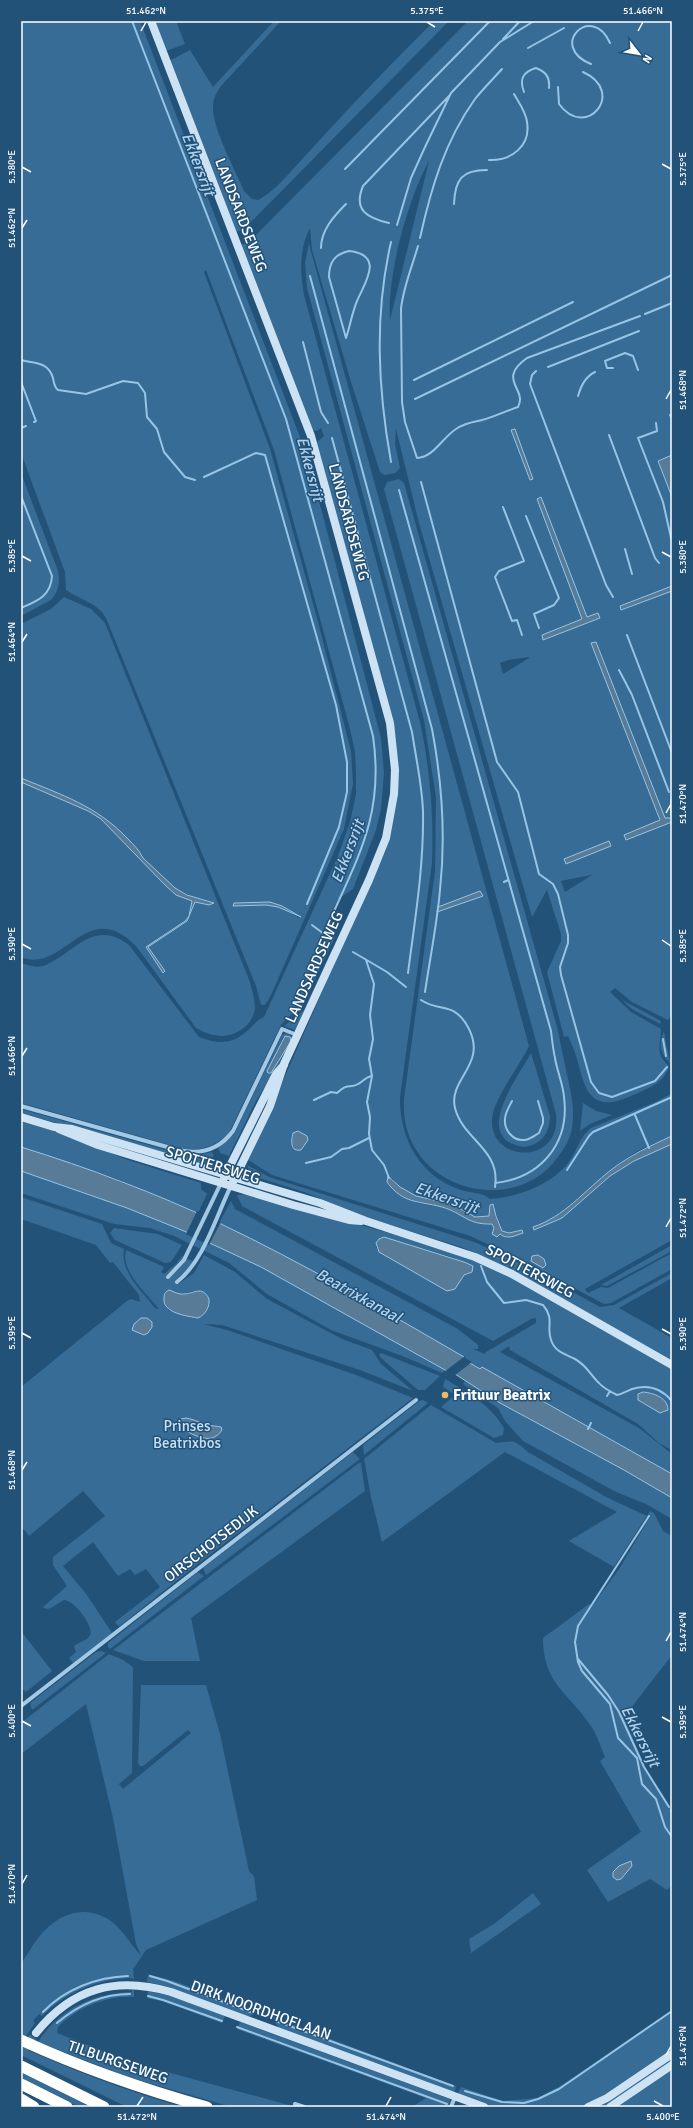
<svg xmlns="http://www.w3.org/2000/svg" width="693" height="2128" viewBox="0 0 693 2128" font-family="Signika,sans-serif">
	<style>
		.green { fill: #366c96; fill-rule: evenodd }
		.water { fill: #587b97; stroke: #98c5e5 }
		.pier { fill: #235279 }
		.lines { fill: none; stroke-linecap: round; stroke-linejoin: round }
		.stream { stroke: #98c5e5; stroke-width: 2 }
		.secondary-tunnel { stroke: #446c8d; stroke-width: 8; stroke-dasharray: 8 4; stroke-linecap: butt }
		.street { stroke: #a4c9e4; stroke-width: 4 }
		.secondary { stroke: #cde3f4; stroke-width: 8 }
		.highway { stroke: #fff; stroke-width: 11 }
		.ticks { fill: none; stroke: #fff; stroke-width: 1.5 }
		.poi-dot { fill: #efb867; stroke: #235279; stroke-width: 1.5 }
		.labels { text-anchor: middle; stroke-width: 3; stroke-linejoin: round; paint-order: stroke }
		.street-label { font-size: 15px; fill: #fff; stroke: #235279 }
		.poi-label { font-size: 15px; font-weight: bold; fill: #fff; stroke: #235279; text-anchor: start }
		.park-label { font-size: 15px; fill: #c7e0f3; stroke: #235279 }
		.water-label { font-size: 16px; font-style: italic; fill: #afd2ec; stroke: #235279 }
		.neatline { fill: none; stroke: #fff; stroke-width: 1.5 }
		.ticks-label { font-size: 10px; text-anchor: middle; fill: #fff }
	</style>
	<rect width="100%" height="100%" fill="#235279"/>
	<!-- green -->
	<path class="green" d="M21,21H140L300,437L322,512L381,738L384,773L381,809L376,830L353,889L338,899L323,930L335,937L302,1007L287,1018L281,1025L229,1133C216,1146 202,1151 184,1149L21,1103V963C30,966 39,969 48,964C76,951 94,919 129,945L199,1037C218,1044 231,1045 247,1031C254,1026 256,1020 264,1017L338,856L350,822L356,794V773L355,752L349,725L274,450L206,270L204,272L270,449L317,618L351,751L353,784L344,829L271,995L265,1005H261L256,986L106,618C97,602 80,600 66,590L65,572L21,453ZM270,902L282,906L300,916V918L278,907L266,905H233L234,903Z
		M154,21H176L185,44L166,51Z
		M274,21H281L221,86C217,92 213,98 213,106C212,128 235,169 244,191L252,199L258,200C276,192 302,158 317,143C355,101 394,61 434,21H449L249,224L242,230L236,232L169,61L190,50L213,87Z
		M468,21H672V455L658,461L672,497V586L620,606L622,610L672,591V818L665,819L596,642L592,644L660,821L624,835L626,840L672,822V1014L668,1020L632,1002L615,988L610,992L631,1012L661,1029C661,1044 654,1053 669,1066C665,1081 652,1087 638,1093C630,1096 621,1101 612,1102C585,1106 582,1074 576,1056C574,1049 571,1043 568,1036L564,1037L547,972L561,941V934L547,890L532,917L419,523L396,429L395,444L400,468L395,473L384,475L380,472L352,385L312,250L310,228C299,248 300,273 304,295L420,722C430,769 434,815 432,863L400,1097C399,1137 419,1175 458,1189C468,1193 483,1192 490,1199C519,1197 554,1184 571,1159C578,1148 580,1136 591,1128L658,1101L672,1093V1136C659,1142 643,1147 631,1155C596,1178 570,1210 534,1230L562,1218L610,1176L634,1161L672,1144V1240L585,1289L588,1293L601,1287L608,1288L672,1253V1269L611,1303L604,1304L522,1260L470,1236L272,1175L248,1160L380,861L398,767L316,443L324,436L321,428L317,431L312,430L241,245L250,241ZM429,161L390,320C387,276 407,201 429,161ZM541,497L587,617L599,618L544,640L542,635L583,619L538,499ZM529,657V658L503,674L500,663L508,660ZM591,875H592L565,892L561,881ZM302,1133L308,1140L293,1148L292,1138ZM392,1178L400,1187L416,1196L452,1204L475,1217L489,1216L490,1205L493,1204L502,1231L509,1233L522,1230L523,1233L506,1238L500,1234H492L494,1228L492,1224H484L442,1207L417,1203L386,1179Z
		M309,244L529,1046C520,1065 497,1095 493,1113C482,1163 562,1168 556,1114L384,489L387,482L399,479L404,483L557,1027C560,1038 561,1049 564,1060C568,1082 576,1105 572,1128C570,1140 564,1149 557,1158C523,1206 444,1198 415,1148C406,1133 403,1116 404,1099L435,871L436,797L424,720L307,288L305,262Z
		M21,473L58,571C60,582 59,591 51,600L21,616Z
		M64,597L91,609L105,623L250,982C252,991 255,999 255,1009C254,1015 251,1021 247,1025C231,1040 214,1038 196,1028L136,946C86,895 64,975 21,957V782L88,811L101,819L176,895L193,901C189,924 179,922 164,935C182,924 189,923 194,902L209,905L175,888L143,858C139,850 134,845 128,839C97,806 62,795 21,778V624L51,609Z
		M332,949L333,951L295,1030L284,1026L304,1010Z
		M622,1000L661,1021L660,1024L632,1009Z
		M664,1032L670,1063C660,1054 658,1043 664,1032Z
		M286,1033L293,1037L287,1052L256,1101L229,1156L220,1153L218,1148L234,1134L282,1035ZM283,1037H290L291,1041L269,1073L268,1071Z
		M531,1053L550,1116C550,1133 541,1145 524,1147C470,1139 518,1077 531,1053Z
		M583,1103L596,1111L612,1115L590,1124L580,1131Z
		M21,1109L184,1155H198L212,1152L214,1155L208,1166L21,1113Z
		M21,1120L57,1132L128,1160L201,1183V1189L207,1194L198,1213L115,1178L21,1147Z
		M247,1165L269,1177L477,1243L525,1266L600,1307L614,1305L672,1273V1278L619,1308L672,1338V1360L490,1259L461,1247L365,1217L307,1193L256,1177L250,1172Z
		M21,1171L127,1208L184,1231L261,1267L445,1370L442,1373L405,1357L331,1330L267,1294L229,1263L174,1236L150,1228L114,1224L21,1193Z
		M247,1194L393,1234L465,1257L505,1274L672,1369V1450L659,1443L638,1424L510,1350L509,1346L500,1352L639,1428L672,1454V1474L482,1367L480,1369L463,1359L464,1357L354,1293L219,1223L231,1201L235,1209L458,1329L478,1345V1349H473L485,1354L486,1352L536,1323V1318L531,1319L493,1341L242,1206L237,1195ZM377,1240L396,1241L448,1256L464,1262L472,1272L464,1275L455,1289L443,1288L379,1252L376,1247ZM661,1398L668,1408L663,1413L638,1400Z
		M21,1197L102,1224L111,1243L124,1249C120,1272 141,1290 155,1308L159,1309C147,1294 120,1271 126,1250L162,1266L164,1268L161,1272L164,1274L177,1263L182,1256L184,1257L167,1275L169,1278L178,1270L187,1259L193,1261L184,1273L176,1281L178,1284L194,1273L204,1255L235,1272L267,1299L342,1339L372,1350L381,1364L413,1391L360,1370L222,1325L203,1324L227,1330L356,1375L413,1398L190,1570L121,1625L118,1626L115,1622L160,1587L146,1569L135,1575L130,1569L118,1576L93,1542L63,1566L87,1595L112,1633L73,1663L69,1658L76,1652L74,1646C79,1642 87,1641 90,1635C94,1626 74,1600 64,1600L51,1608L46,1609L43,1607L67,1586L53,1565V1557L105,1516L83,1491L29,1536L21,1526V1387L127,1301L131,1299L140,1302L139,1295L113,1262L110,1263L96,1245L21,1219ZM169,1290C173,1291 177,1294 181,1294C186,1294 189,1291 194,1291C212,1288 212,1306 202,1316H188L168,1310Z
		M114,1228L158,1234L182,1245L171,1262L165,1263L115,1240L110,1233Z
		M672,1245V1251L607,1286L601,1285Z
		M381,1353L440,1376L425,1390H418L381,1358L379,1355Z
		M445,1379C468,1392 490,1405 504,1428L503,1435L494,1438L441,1407L455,1395L443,1387Z
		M465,1381L500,1403L624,1470L672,1498V1519L646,1504L616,1492L523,1441L505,1421L498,1408L463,1384Z
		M423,1400L428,1403L364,1455L363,1445L419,1401Z
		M431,1405L496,1443C515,1441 513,1439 528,1452L608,1498L647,1516L650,1511L654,1513L663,1531L672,1536V1655L624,1717L645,1767L672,1810V1885L667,1890L650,1879L608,1902L587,1870L641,1832L600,1761L605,1757C601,1747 597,1735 591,1726C568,1692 543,1684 543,1638L589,1604L592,1606L619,1569L650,1517H646L614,1567L569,1541L617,1512L505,1452L382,1542L371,1497L364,1459Z
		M353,1452L360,1459L206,1575L203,1568Z
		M359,1463H361L365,1491L191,1618L200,1661H144L113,1650Z
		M198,1572L204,1576L110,1649L108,1647V1643Z
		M21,1631L52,1671L26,1692L21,1688Z
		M101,1651L106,1653L32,1710L30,1703L96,1652Z
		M109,1654L123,1660L133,1667L132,1773L119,1784L123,1789L191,1733L188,1730L143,1766H140L138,1763L141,1685H206L220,1734L249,1871L254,1876L257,1900L146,1950L133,1969L134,1980L132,1978C97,1979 66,1992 42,2016L39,2014L33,2021L35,2023L26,2036L21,2034C21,2014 18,1985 21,1966C22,1961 27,1955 30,1950C46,1922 76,1900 108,1919C123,1928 129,1944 141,1955L136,1944L113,1818L86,1704L21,1754V1723Z
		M533,1893L541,1904L471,1953L469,1939L494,1924Z
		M148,1974L174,1981L258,2012L248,2017L162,1985L147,1982Z
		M132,1990H134V1997C107,1995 77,2008 58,2027L57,2033L134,2063L296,2107H232L128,2077L38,2042C59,2009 94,1993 132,1992Z
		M148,1991L171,1996L225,2016L222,2023L162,2001L147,1998Z
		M672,2010V2051L592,2104L583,2107H493L459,2095L458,2093L461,2087L503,2101L538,2098L562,2085Z
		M273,2011L277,2019L456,2086L455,2091L453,2092L280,2029L274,2021Z
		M240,2022L450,2099L449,2107H412L426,2098L237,2029Z
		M21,2047C74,2071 127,2091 182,2107H127L21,2055Z
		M672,2056V2063L606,2107H593Z
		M672,2067V2107H613Z
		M21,2072L90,2107C67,2107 42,2089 21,2078Z"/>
	<!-- water -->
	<path class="water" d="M515,429L533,479L530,480L511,430Z
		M672,455V497L658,461Z
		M541,497L587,617L598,613L600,618L543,640L542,635L582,619L537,499Z
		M672,586V591L621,610L620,606Z
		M596,642L665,818H672V822L626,840L624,835L660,820L591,643Z
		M21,778C62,795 97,806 128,839C134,845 139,850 143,858L175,888L187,895L214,903L209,905L195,902L187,921L148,947L165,971L163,973L146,947L185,921L189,916L192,901L176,895L165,885L101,819L88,811L21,782Z
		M609,841L611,846L566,864L564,859Z
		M480,891L483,896L437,912L438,907Z
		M270,902L282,906L301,917L278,907L266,905L233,906L234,903Z
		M285,1036L290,1037L291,1041L271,1073H268L267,1071Z
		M298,1131L307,1136L308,1140L301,1150C290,1152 291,1141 293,1133Z
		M672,1136V1144L634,1161L610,1176L562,1218L534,1230L533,1227C564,1217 585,1190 611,1170C630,1155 650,1146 672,1136Z
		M21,1147C89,1168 155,1193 219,1223C303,1263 383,1310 464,1357L463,1359L480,1369L482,1367L672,1474V1498L624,1470L500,1403L455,1374L445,1370L261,1267L184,1231L127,1208L21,1171Z
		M388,1176L400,1187L416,1196L452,1204L475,1217L489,1216L490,1205L493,1204L496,1216L502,1231L509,1233L522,1230L523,1233C514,1236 507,1240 500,1234L497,1237L492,1234L494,1228L492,1224C467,1225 463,1213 442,1207C419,1201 403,1204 387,1182Z
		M384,1237L464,1262L473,1266L472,1272L464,1275L455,1289L447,1291L379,1252L376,1243L379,1239Z
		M538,1255L544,1259L546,1265L543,1268L531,1261L532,1256Z
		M169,1290C173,1291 177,1294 181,1294C193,1295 202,1284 209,1299C210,1307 205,1315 198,1318C187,1316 162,1313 164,1298C164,1294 165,1292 169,1290Z
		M141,1318H147L152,1322V1327L148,1333L144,1335L132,1330L134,1324Z
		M643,1392C654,1393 668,1398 668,1410L660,1413L638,1400V1394Z
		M186,1418C193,1419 198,1422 205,1424C210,1426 216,1426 221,1427L222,1430C211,1447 192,1434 179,1427L178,1423L181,1419Z
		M631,1861L632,1866L621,1879L617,1880L613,1877V1872L619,1866Z"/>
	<!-- pier -->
	<path class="pier" d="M197,1211L221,1222L209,1245L186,1234Z
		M465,1356V1358L472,1362L454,1376L444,1372Z"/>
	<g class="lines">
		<!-- stream -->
		<path class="stream" d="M132,21L286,419L373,736C385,819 355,861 324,934L332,939
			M503,39L520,21
			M528,48L564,28
			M591,64C547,46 592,2 610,43
			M558,87L559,104C586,141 627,92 583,72
			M524,92C519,79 523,72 536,68C546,72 550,77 549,88
			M489,160C511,161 531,146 527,122C526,112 519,103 514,94
			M345,169L490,21
			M454,204C455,179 462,170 487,170
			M389,223C367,218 353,210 363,186L450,95
			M397,225L411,178L425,147L451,93L500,42L534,21
			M420,238C431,188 445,141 475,99C483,89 493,79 502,69
			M391,242C374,316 378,389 391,462
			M418,246C412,267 403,288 401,309L402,402L405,422L417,458C434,457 442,438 456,429C464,423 473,422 482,420C494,417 506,411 518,407C528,389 496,380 527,358L640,316
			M321,248C321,230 334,216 346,204
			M349,251C385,255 365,282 357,301C352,313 350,326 346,338L329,277C329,262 335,254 349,251Z
			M310,276L432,729C442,782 446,835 440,890C437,924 430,958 425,992
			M645,314L672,303
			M303,342L321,412L328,423
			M21,360C34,364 48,361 53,378C54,383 54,387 58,390L86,394L123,381L138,383L145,393L147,417L157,429L164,452L185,477L195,480
			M548,367L639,331
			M613,368H607L605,361L625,353L633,356L638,370
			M536,371L532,375L530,384L606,585L613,597
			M414,380L573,302
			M21,382L36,421L34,422
			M578,396C581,386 585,377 595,372
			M415,399L672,275
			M670,415L672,418
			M656,423L657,431L638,438L663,502L672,542
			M21,428L26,426
			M609,435L655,558L659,563
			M332,438L412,732C416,758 422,785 423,811C424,866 415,919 408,973
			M204,477L256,453L265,455L336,705L347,762V792L339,827L307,904
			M421,482L497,762L518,792L539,874L553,884L558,894L568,935V943L560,967L561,975L591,1082L599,1093L612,1097L655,1081L667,1067
			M399,490L551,1031C552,1040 553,1049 555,1058C557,1071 563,1084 564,1097C570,1143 541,1178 495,1183
			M21,496L52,576C51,596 37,601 21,608
			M503,507L524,561L499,571L495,577L512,621L517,620L522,635
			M526,516L559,598L554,605L534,614L539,628
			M625,549L632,574
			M627,635L672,753
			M619,670L632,695L669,792
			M671,800V815
			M504,882L508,880
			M312,925L324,934
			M353,952L387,972L406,987
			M366,960L374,984L370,1015L373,1039L369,1059L372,1076L367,1102L370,1117L369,1134L372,1150L384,1165L389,1178
			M421,1000C440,1013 454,1000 469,1029C487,1065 448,1079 455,1108C463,1140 501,1149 495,1187
			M663,1039L666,1056
			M314,1100L331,1092L337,1093C349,1082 349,1089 358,1084C363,1082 365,1077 372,1076
			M512,1101C509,1107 505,1113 505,1119C504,1130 513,1141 524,1140C529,1140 534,1136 539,1133L543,1123V1118L538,1101
			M635,1115L649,1148
			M306,1163L331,1157L342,1149L349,1148L369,1138
			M567,1170L589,1136L593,1132L672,1097
			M487,1252L488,1250
			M481,1266L487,1282L504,1303L526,1300L543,1305C555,1319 546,1327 551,1340C555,1352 565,1354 575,1359C586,1365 590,1374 599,1383C603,1388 611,1392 617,1395C623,1394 627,1391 632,1389C648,1384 661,1388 672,1401
			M607,1396L610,1391
			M588,1429L591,1423
			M649,1516L578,1626L575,1642L578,1662L582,1671L610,1704L618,1738L637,1758L642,1784L656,1799L665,1827L672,1837
			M578,1659L608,1695L619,1712L644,1767L669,1807
			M671,1811L672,1812
			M150,1976L167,1981L253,2013
			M148,1996L163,2000L222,2021
			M43,2012C65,1989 97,1977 128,1976
			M276,2021L453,2086
			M57,2023C78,2005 102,1994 130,1994
			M237,2027L447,2104
			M465,2091L502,2102L524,2103L538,2099L559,2089L672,2011"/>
		<!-- secondary-tunnel -->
		<path class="secondary-tunnel" d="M21,2053L36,2033"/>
		<!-- street -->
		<path class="street" d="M21,1106L178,1150C200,1155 219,1150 233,1131L282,1029L297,1035
			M168,1277L184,1260L221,1183
			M177,1282C204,1261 216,1216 231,1186
			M21,1706L416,1400
			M295,2104L304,2107
			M451,2107L455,2097"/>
		<!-- secondary -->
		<path class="secondary" d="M151,21L311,436L390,723L395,770L394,794L386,838L369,880L284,1064L270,1106L231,1186
			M21,1117L54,1127L72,1129L320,1203L366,1221L475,1257L512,1274L672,1365
			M59,1129L98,1145L293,1205L349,1220L361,1221
			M224,1178L276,1074L284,1065
			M36,2033C72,1988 116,1976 171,1992L484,2107
			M588,2107L607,2098L672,2054
			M610,2107L672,2065"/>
		<!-- highway -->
		<path class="highway" d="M21,2040C82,2068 142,2089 207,2107
			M21,2066L104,2107
			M21,2084L67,2107
			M21,2099L34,2107"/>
	</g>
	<!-- ticks -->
	<path class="ticks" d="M427,22L435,27M141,31L146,22M638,31L643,22M662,164L671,169M22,167L31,172M22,228L27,220M666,399L671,390M662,552L671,557M22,556L31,561M22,642L27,634M666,813L671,804M662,940L671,946M22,944L31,949M22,1056L27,1048M666,1227L671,1218M662,1329L671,1334M22,1333L31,1338M22,1470L27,1462M666,1641L671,1632M662,1717L671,1722M22,1721L31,1726M22,1884L27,1875M666,2055L671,2046M654,2101L663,2106M137,2106L143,2097M386,2106L391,2097"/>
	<!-- markers -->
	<circle class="poi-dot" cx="445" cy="1395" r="4"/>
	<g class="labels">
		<!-- street labels -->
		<g class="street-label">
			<text transform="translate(241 215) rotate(69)" y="5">LANDSARDSEWEG</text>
			<text transform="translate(349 522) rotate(75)" y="5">LANDSARDSEWEG</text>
			<text transform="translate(314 967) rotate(-66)" y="5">LANDSARDSEWEG</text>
			<text transform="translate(213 1165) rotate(17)" y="5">SPOTTERSWEG</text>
			<text transform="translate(530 1271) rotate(28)" y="5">SPOTTERSWEG</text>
			<text transform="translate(211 1544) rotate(-38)" y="5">OIRSCHOTSEDIJK</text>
			<text transform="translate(261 2010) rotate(20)" y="5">DIRK NOORDHOFLAAN</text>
			<text transform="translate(118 2062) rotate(19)" y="5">TILBURGSEWEG</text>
		</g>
		<!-- poi labels -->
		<g class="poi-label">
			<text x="453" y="1400">Frituur Beatrix</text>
		</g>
		<!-- park labels -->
		<g class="park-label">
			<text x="187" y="1431">Prinses<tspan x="187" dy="17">Beatrixbos</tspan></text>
		</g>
		<!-- water labels -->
		<g class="water-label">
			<text transform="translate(199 164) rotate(69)" y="6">Ekkersrijt</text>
			<text transform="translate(311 469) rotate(75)" y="6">Ekkersrijt</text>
			<text transform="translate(347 851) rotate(-69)" y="6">Ekkersrijt</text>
			<text transform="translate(447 1197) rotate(19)" y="6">Ekkersrijt</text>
			<text transform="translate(359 1295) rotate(29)" y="6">Beatrixkanaal</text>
			<text transform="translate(641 1736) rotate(63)" y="6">Ekkersrijt</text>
		</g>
	</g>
	<!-- border -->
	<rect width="693" height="2128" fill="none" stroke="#235279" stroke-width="44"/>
	<!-- north arrow -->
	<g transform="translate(639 54) rotate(121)" stroke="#235279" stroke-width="3" paint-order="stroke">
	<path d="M0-3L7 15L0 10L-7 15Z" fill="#ffffff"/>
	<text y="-6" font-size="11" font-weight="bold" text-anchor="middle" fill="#ffffff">N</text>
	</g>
	<rect x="22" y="22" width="649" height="2084" class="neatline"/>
	<g class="ticks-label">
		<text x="146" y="14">51.462°N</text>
		<text x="427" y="14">5.375°E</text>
		<text x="643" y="14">51.466°N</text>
		<text transform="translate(11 167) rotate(-90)" y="4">5.380°E</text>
		<text transform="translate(682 169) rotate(-90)" y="4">5.375°E</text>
		<text transform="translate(11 228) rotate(-90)" y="4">51.462°N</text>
		<text transform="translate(682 390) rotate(-90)" y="4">51.468°N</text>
		<text transform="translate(11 556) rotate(-90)" y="4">5.385°E</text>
		<text transform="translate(682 557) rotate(-90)" y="4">5.380°E</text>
		<text transform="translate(11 642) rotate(-90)" y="4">51.464°N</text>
		<text transform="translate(682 804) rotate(-90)" y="4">51.470°N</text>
		<text transform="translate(11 944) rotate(-90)" y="4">5.390°E</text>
		<text transform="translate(682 946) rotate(-90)" y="4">5.385°E</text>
		<text transform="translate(11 1056) rotate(-90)" y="4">51.466°N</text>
		<text transform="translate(682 1218) rotate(-90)" y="4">51.472°N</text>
		<text transform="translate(11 1333) rotate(-90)" y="4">5.395°E</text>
		<text transform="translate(682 1334) rotate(-90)" y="4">5.390°E</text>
		<text transform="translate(11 1470) rotate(-90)" y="4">51.468°N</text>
		<text transform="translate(682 1632) rotate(-90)" y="4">51.474°N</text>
		<text transform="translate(11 1721) rotate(-90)" y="4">5.400°E</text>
		<text transform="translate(682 1722) rotate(-90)" y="4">5.395°E</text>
		<text transform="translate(11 1884) rotate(-90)" y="4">51.470°N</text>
		<text transform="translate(682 2046) rotate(-90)" y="4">51.476°N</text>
		<text x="137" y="2120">51.472°N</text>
		<text x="386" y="2120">51.474°N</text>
		<text x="663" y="2120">5.400°E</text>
	</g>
</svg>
